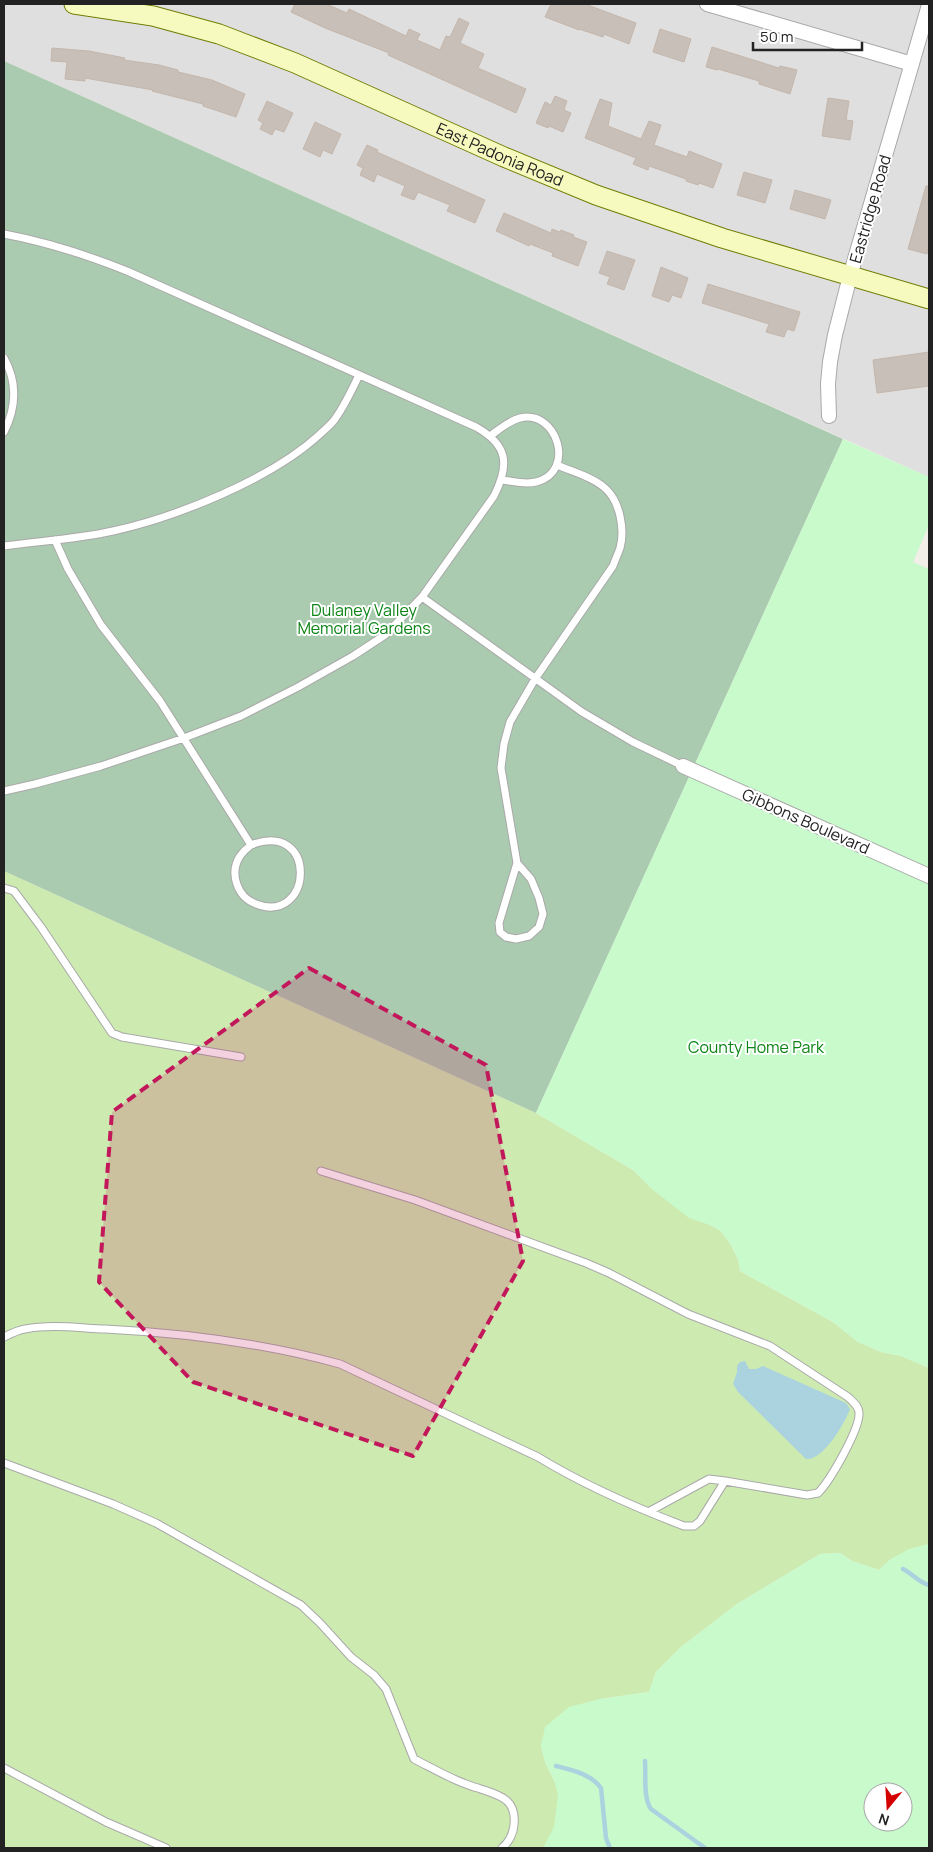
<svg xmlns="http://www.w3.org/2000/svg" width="933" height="1852" viewBox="0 0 933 1852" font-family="Manrope,sans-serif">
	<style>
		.residential { fill: #e0dfdf }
		.grass { fill: #cdebb0 }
		.cemetery { fill: #aacbaf }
		.park { fill: #c8facc; fill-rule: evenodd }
		.water { fill: #aad3df }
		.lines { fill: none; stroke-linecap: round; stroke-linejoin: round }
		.stream { stroke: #aad3df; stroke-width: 4.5 }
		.building { fill: #c7bfb8; stroke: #c4b6ab }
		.lane-casing { stroke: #a9a9a9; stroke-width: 9 }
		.street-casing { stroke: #a9a9a9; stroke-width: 16 }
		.secondary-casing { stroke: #707d05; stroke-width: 21 }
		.lane { stroke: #fff; stroke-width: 7 }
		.street { stroke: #fff; stroke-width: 14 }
		.secondary { stroke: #f7fabf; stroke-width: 19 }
		.marked { fill: #c2185b; fill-opacity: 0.2; stroke: #c2185b; stroke-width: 4; stroke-dasharray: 10 6; stroke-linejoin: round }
		.labels { text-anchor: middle; stroke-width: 4; stroke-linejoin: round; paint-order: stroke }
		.street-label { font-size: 16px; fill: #222; stroke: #fff }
		.park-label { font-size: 16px; fill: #0c8416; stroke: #fff }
	</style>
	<rect width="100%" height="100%" fill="#f2efe9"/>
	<!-- residential -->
	<path class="residential" d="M4,4H929V477L4,61Z"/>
	<!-- grass -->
	<path class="grass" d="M4,871L536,1113L633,1170L652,1189L689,1217L710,1225L721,1231L731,1245L738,1259L740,1271L833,1322L858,1342L881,1352L901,1356L929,1368V1544L891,1559L879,1570L852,1561L840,1553L820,1554L737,1604L681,1647L656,1672L649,1692L600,1699L541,1746L545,1762L555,1782L678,1848H4Z"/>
	<!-- cemetery -->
	<path class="cemetery" d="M4,61L843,439L536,1113L4,871Z"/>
	<!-- park -->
	<path class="park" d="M843,439L929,477V525L913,562L929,569V1368L901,1356L881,1352L858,1342L833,1322L740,1271L738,1259L731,1245L721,1231L710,1225L689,1218L652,1189L633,1170L536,1113Z
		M929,1544V1848H543L554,1827L558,1796L555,1782L545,1762L541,1746L545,1727L569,1707L600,1699L649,1692L656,1672L681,1647L737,1604L820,1554L840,1553L852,1561L879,1570L891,1559L909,1549ZM873,1792H903V1822H873Z"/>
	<!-- water -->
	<path class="water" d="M745,1361L749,1369H756L763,1366L846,1403L850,1409C845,1423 823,1461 806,1459L738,1392L733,1384L737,1372V1366L740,1362Z"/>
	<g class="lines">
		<!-- stream -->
		<path class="stream" d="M903,1569C913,1574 918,1582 929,1585
			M645,1761C646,1776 643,1797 651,1809L705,1848
			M556,1766C572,1770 591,1774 601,1788L606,1838L610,1848"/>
	</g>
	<!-- building -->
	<path class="building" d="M295,4H326L347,13L349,9L406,36L409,29L420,34L417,40L440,50L446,36L450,37L459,18L469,23L460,43L484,54L478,68L526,89L516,113L388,55L389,53L325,28L291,12Z
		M551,4H585L636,23L629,44L604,34L603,37L579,29V30L545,17Z
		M660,29L691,39L684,62L653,52Z
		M712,47L779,68L780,66L797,70L790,94L759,84V81L718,69L717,70L706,67Z
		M52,48L89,51L125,58L124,60L159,65L178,70V72L212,80L245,94L236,117L203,106V104L152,91L153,90L85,78V81L65,79L67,62L51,61Z
		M555,96L567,101L564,110L571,113L563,132L549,126L548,128L536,123L545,102L551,105Z
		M828,98L849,101L846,120L853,121L850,140L822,136Z
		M600,99L612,103L608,126L641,139L649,121L661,125L654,145L687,157L689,151L722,164L713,188L699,183L698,185L686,181V179L649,166L648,170L633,164L636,158L585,138Z
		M267,101L293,113L284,132L275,129L272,135L260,129L263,123L258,120Z
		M315,122L341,134L332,154L323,150L320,157L303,149Z
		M367,145L378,150L377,152L485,200L475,223L447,211L450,205L418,192L414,200L401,195L405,186L403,185L377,174L374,182L360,175L363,168L357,165Z
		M744,172L772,180L765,203L737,195Z
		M926,186H929V246L927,254L908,249Z
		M795,190L831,200L825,219L790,209Z
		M504,213L551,233L552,229L560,232L561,230L574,235L573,237L587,242L578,266L552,256L553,253L530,244L529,246L496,231Z
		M607,251L635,260L624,290L607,284L610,277L599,273Z
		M661,267L688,278L681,298L672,295L669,302L652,296Z
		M708,284L800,312L794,331L787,329L784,337L766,332L769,324L702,303Z
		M929,352V386L877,393L873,360Z"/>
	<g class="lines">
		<!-- lane casing -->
		<g class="lane-casing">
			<path id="lane" d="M4,234C47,242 87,255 127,271L476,427C508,445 510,464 494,496L422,597L385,635L353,656L298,687L241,716L184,738L101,766L35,784L4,791
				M4,358C18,383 16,408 4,432
				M490,436C500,429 508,421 520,418C557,409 577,472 536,482C525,485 512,481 502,480
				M55,540L68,569L101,625L160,701L251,845C319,819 313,926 256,904C237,897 229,873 240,856C243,852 247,848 251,845
				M4,546C40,541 78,539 113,531C177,517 271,479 319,435C324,430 331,425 335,419C345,405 352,390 359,375
				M422,597L582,712L633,742L683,766
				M517,863L499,923L500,932L506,937L516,939L529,936L539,927L543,914L539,898L531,879L517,863L501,768L504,744L510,722L535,679L613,566C615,560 618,554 620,548C625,530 620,502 606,489C593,477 573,472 557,465
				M4,888L14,891L41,927L112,1033L122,1037L241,1057
				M4,1337C10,1334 18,1330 25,1329C51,1324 79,1328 105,1329C185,1333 263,1343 340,1364L538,1457C584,1485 634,1507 684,1526H694L700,1521L725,1481L807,1495L818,1493C830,1481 860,1429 859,1413C859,1406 853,1402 848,1397L770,1346L688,1314L609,1273L586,1263L415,1200L321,1171
				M4,1463L113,1504L156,1523L301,1605L320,1623L351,1657L374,1675L386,1689L414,1759C428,1766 442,1774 456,1780C463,1783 470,1786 478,1788C498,1795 517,1798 514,1825C513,1834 509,1842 502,1848
				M650,1511L709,1479L725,1481
				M4,1768L106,1822L166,1848"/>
		</g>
		<!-- street casing -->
		<g class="street-casing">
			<path id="street" d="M707,4L912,64
				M829,416L828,384L830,362L835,335L850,276L929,5
				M683,766L929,876"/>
		</g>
		<!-- secondary casing -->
		<g class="secondary-casing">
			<g id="secondary">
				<path id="s1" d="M74,4L153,16L219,34L295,63L504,157L596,195L722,238L929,299"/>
			</g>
		</g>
		<!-- lane -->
		<use href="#lane" class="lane"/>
		<!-- street -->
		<use href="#street" class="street"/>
		<!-- secondary -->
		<use href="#secondary" class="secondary"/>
	</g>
	<!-- marked area -->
	<path class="marked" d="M309,968L486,1065L523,1261L413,1456L193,1382L99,1282L112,1112Z"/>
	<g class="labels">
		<!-- street labels -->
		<g class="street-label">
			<text dy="6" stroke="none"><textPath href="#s1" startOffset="454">East Padonia Road</textPath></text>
			<text transform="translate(870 209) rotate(-74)" y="6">Eastridge Road</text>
			<text transform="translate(806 821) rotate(24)" y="6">Gibbons Boulevard</text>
		</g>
		<!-- park labels -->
		<g class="park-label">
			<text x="364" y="616">Dulaney Valley<tspan x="364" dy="18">Memorial Gardens</tspan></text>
			<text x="756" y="1053">County Home Park</text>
		</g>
	</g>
	<!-- border -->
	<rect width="933" height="1852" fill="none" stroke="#222222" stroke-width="10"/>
	<!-- north arrow -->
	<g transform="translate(888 1807) rotate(198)"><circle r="24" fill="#ffffff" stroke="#a7a7a7"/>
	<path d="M0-4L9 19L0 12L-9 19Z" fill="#d40000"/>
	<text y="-8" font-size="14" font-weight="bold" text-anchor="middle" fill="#222222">N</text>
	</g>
	<!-- scale -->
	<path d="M753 42v8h109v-8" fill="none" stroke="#222222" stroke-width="2.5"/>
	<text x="760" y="42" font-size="15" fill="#222222" stroke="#ffffff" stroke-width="4" paint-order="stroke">50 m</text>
</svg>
